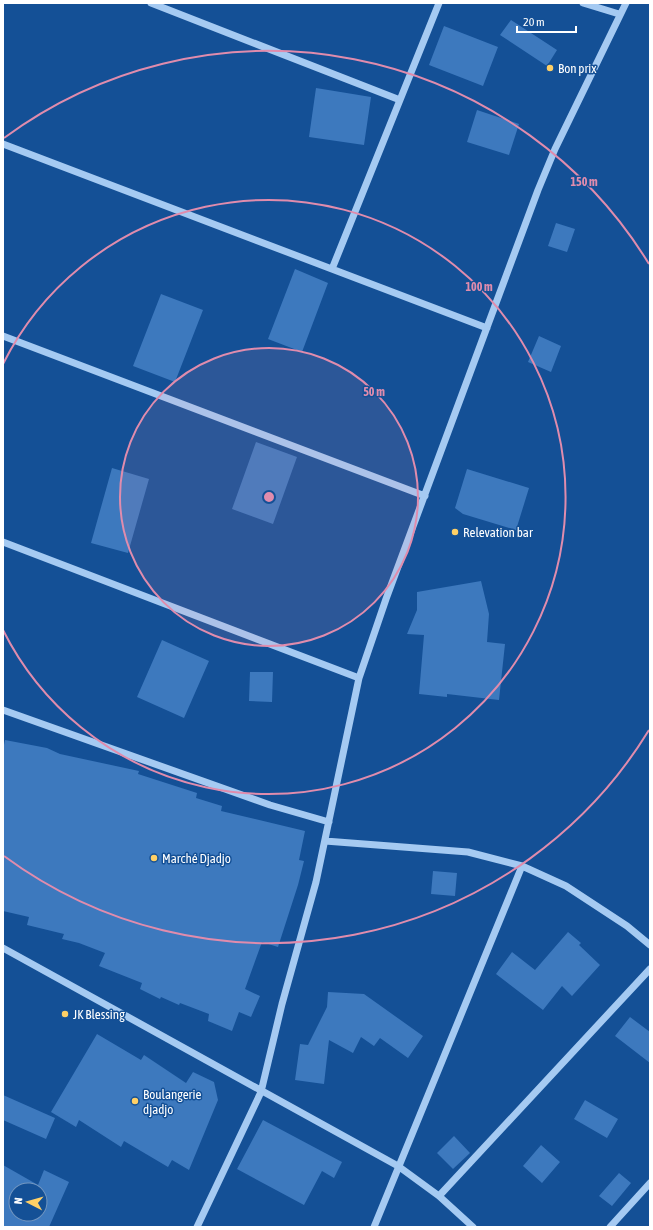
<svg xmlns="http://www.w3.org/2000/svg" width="653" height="1230" viewBox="0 0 653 1230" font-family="'Asap Condensed',sans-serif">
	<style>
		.building { fill: #3d79be; fill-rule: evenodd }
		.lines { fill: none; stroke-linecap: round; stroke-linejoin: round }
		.minor { stroke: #a5caf2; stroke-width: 7 }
		.ring { fill: none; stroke: #e08cad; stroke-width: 2 }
		.poi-dot { fill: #ffd066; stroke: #145096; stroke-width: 1.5 }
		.labels { text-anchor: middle; stroke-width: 3; stroke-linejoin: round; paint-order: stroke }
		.poi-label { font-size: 13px; fill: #fff; stroke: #145096; text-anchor: start }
		.centre { fill: #e08cad; stroke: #145096; stroke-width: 2 }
		.ring-label { font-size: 12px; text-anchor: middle; font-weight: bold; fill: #e08cad; stroke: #145096; stroke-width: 3; stroke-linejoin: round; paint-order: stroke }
	</style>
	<rect width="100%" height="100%" fill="#145096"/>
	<!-- building -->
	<path class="building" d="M511,20L557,50L547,66L500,35Z
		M444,26L498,47L483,86L429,65Z
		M316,88L371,97L364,145L309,137Z
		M477,110L519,124L509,155L467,142Z
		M556,223L575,229L567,252L548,246Z
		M295,269L328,283L302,352L268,339Z
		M161,294L203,310L175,382L133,366Z
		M539,336L561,346L551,372L528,362Z
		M256,442L297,457L273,524L232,509Z
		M112,468L149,479L128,553L91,543Z
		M467,469L529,488L516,530L463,514L455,508Z
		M481,581L489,614L487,642L505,644L499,700L447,694V697L419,694L424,635L407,634L417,610V592Z
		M162,640L209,661L184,718L137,697Z
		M250,672H273L272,702L249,701Z
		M5,740L47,748L60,754L139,771L138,774L197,793L196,798L222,806L221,811L305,831L299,860L304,861L298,885L278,947L262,942L245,989L260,996L251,1017L239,1012L232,1031L208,1021L209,1014L180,1003L179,1005L161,997L160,999L140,989L142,983L99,966L105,953L79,943L62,939L64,934L27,925L29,917L3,911V750Z
		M433,871L457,873L455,896L431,894Z
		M568,932L581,943L579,945L600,965L572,996L562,986L543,1010L496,974L512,952L535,970Z
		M328,992L364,994L423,1036L408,1058L380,1038L374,1046L361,1037L353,1053L329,1040L324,1084L295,1080L300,1044L308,1045L327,1007Z
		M630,1017L650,1032V1063L615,1036Z
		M97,1034L141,1060L144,1055L186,1083L193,1072L214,1082L218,1100L189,1170L172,1160L168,1167L124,1141L121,1147L79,1120L76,1127L51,1112Z
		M3,1095L55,1118L46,1139L3,1120Z
		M585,1100L618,1119L607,1138L574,1119Z
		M263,1120L342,1162L334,1178L322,1171L304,1205L237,1169Z
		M454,1136L470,1153L453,1169L437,1153Z
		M541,1145L560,1162L542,1183L523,1166Z
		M3,1165L38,1185L44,1170L69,1182L49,1227H3ZM16,1190H40V1214H16Z
		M619,1173L631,1183L612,1206L599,1196Z"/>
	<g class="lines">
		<!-- minor -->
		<path class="minor" d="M151,3L400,100
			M583,3L619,14
			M3,144L487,328
			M332,269L439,3
			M3,336L425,496
			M3,542L359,678
			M3,710L270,805L329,822
			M325,841L468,852L522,866L566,886L627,926L650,945
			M3,948L398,1166L439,1196L473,1227
			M439,1196L650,969
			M197,1227L261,1092L282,1004L316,882L359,678L386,599L538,190L555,149L626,3
			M374,1227L522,866
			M610,1227L650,1183"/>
	</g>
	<!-- distance rings -->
	<circle cx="269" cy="497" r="149" fill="#e08cad" fill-opacity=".12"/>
	<g class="ring">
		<circle cx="269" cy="497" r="149"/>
		<path d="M3 364A297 297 0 1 1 3 630"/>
		<path d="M649 730A446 446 0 0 1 4 856M4 138A446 446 0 0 1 649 264"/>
	</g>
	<!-- markers -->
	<g class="poi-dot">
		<circle cx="550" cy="68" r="4"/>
		<circle cx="455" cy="532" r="4"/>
		<circle cx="154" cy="858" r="4"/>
		<circle cx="65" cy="1014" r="4"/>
		<circle cx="135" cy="1101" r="4"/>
	</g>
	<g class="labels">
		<!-- poi labels -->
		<g class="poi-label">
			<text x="558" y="73">Bon prix</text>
			<text x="463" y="537">Relevation bar</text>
			<text x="162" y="863">Marché Djadjo</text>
			<text x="73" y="1019">JK Blessing</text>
			<text x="143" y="1099">Boulangerie<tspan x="143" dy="15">djadjo</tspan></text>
		</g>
	</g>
	<circle cx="269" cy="497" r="6" class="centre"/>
	<g class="ring-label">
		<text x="584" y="186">150 m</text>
		<text x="479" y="291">100 m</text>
		<text x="374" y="396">50 m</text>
	</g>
	<!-- border -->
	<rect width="653" height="1230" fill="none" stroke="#ffffff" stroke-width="8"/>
	<!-- north arrow -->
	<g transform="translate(28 1202) rotate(276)"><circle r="19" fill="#145096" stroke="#7296c0"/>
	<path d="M0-3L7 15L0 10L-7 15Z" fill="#ffd066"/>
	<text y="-6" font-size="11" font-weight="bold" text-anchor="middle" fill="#ffffff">N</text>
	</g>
	<!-- scale -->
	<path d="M517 26v6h59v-6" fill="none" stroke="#ffffff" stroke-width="2"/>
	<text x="523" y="26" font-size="12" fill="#ffffff" stroke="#145096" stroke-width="3" paint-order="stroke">20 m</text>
</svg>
